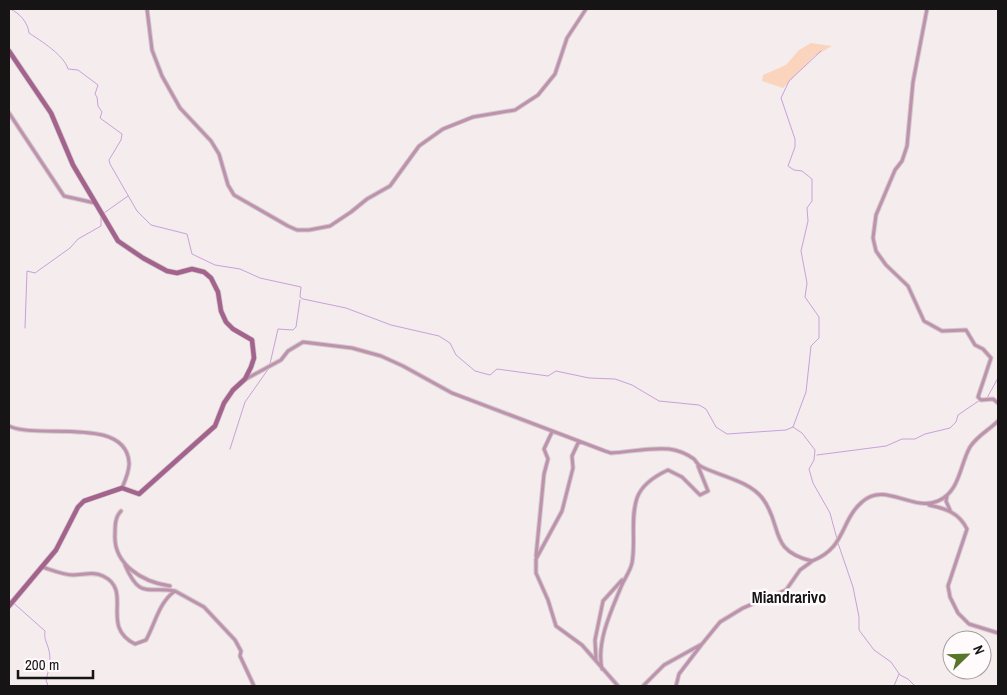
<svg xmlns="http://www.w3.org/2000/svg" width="1007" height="695" viewBox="0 0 1007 695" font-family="'Archivo Narrow',sans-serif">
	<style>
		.green { fill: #fad4bc }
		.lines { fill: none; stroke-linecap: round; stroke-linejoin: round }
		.stream { stroke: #c9a1d8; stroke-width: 1 }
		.street-casing { stroke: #d1c9cb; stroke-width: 5 }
		.secondary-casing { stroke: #d1c9cb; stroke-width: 6 }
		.street { stroke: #be91ad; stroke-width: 3 }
		.secondary { stroke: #a3638d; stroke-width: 4.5 }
		.labels { text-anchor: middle; stroke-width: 5; stroke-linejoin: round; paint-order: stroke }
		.quarter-label { font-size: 16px; font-weight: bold; fill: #171415; stroke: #fffbfc }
	</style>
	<rect width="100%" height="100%" fill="#f5ecee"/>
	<!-- green -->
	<path class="green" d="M811,43L832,46L813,57L783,88L762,81L763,75L786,65L799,50Z"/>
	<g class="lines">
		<!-- stream -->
		<path class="stream" d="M10,9C20,13 28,23 29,33C41,41 64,55 68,69L78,70L98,85L95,94L97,97L98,106L102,112L100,118L122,134L121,140L109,160L110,164L137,211L151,225L187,234L192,254L215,265L240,269L260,278L301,287L300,297L303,299L346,308L391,325L439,336L450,343L456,355L475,371L490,375L497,369L548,376L556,371L589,378L615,379L632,385L659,401L699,405L706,409L716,427L727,434L786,430L793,427L806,392L811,346L819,338V317L805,297L807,283L801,251L808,221L807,208L812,201V179L802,171L794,170L788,166L795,147V139L781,98L789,81L821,51
			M104,213L128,196
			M25,328L27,271L35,273L70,248L78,239L101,226V215
			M984,399L987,398L998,378
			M793,427L802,433L815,450L814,460L809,469L813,483L830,513L837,539
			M230,449L245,402L269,368L278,329L293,330L296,327L300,300
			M817,455L886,446L902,439H915L925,434L950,428L956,422L958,415L980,400
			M838,543L853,587L859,617V630L874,650L891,662L900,675L908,679L915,686
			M9,599L45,631C44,638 46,641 48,647C52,659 49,669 46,680L48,686
			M894,686L899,674"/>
		<!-- street casing -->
		<g class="street-casing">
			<path id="street" d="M147,9L152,50L162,76L180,108L211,141L219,154L228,185L234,195L288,226L297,230H309L330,226L351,212L367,199L390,186L419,146L443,129L473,117L515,110L538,95L555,74L567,38L586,9
				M927,9L913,82L907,146L902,161L895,170L876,215L873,238L876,251L886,265L908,286L924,321L942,331L966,330L975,345L983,349L991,358L978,397L981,400L993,399L998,403
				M9,113L64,196L95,203
				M246,379L281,360L288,351L303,342L352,348L381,356L403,366L452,393L605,451L611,453C630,452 651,447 669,449C677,450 687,454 694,459C697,462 697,465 702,467C720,476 750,481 763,499C783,526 768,551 812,561C846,548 840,521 862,502C885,481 912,512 938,501C960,492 960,464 970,447C977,436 989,430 998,421
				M9,426C37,440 125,415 129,462C130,470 125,481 122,488
				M579,441L572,456L573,468L562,511L536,559V573L548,600L556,626L582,645L618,686
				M947,496L946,501L950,510
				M929,505C947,509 959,513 967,529L948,586L950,597L958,613L969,624L998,633
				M121,511C115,517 115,526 115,534C113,564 142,582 170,586
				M536,556L544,474L548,459L544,449L552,432
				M125,565C140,600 148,586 175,591
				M42,567C52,570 63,575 73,575C83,575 93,571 103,576C134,591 99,626 135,644L146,640C155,624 159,602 175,591L204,607L235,640L241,651L240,656L254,686
				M596,660L595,640L603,601L622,580
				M602,669C596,643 611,611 621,587C624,579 630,572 632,563C636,542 630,519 637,498C642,484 655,476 668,470L682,477L700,495L708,491L698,466
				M643,686L664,665L702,644L720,622L743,608L786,590L800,570L811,562
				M676,686L679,674L702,644"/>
		</g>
		<!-- secondary casing -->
		<g class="secondary-casing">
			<path id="secondary" d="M9,51L51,113L73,165L118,241L143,258L167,271L177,273L192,269L204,272L211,278L218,292L221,311L226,322L233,329L252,340L254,358L251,367L245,379L233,390L224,403L215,426L139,494L122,488L84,501L78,507L56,550L9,606"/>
		</g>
		<!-- street -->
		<use href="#street" class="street"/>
		<!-- secondary -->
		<use href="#secondary" class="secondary"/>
	</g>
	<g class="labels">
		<!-- quarter labels -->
		<g class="quarter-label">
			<text x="789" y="603">Miandrarivo</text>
		</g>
	</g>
	<!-- border -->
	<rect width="1007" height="695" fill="none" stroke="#171415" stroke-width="20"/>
	<!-- north arrow -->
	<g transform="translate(967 655) rotate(67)"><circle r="24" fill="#fffbfc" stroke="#a29fa0"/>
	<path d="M0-4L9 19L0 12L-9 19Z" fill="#58752a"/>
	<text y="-8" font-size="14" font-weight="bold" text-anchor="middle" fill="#171415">N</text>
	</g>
	<!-- scale -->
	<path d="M18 670v8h75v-8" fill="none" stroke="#171415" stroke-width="2.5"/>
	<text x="25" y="670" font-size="15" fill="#171415" stroke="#fffbfc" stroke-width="4" paint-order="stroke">200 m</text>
</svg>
